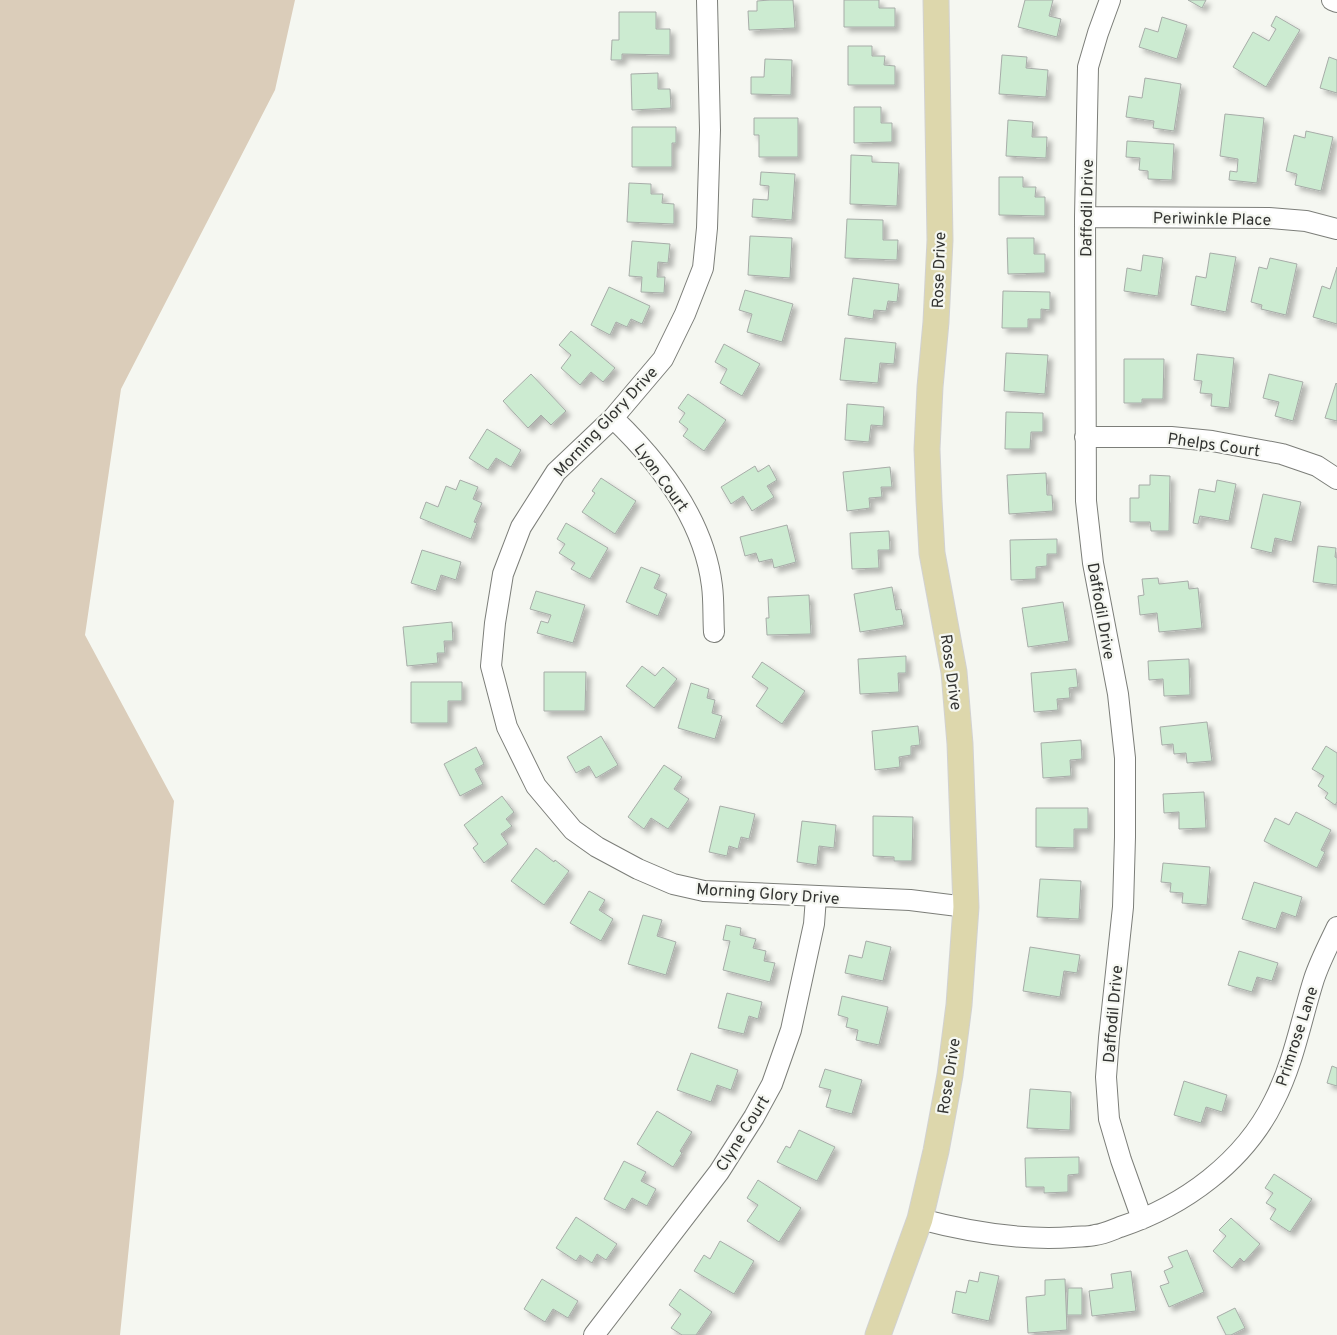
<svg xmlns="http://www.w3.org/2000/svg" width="1337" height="1335" viewBox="0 0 1337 1335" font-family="Overpass,sans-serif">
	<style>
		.green { fill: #dbcdba }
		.building { fill: #ccebd1; stroke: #a7aca8; filter: url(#shadow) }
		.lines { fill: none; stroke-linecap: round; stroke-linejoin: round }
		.minor-casing { stroke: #7c7e79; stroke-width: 22 }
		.major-casing { stroke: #d2d2d2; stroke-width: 27 }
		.minor { stroke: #fff; stroke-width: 20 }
		.major { stroke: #ddd7ac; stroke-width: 25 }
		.labels { text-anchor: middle; stroke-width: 4.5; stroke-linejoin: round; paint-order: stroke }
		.street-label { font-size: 16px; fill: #323331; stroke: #f5f7f1 }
	</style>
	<defs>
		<filter id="shadow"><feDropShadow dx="4.5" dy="4.5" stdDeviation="2.5" flood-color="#0004"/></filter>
	</defs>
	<rect width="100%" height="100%" fill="#f5f7f1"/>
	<!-- green -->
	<path class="green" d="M0,0H295L275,90L121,389L85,635L174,801L120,1335H0Z"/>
	<!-- building -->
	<path class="building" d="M770,0H793L795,28L749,30L748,11H757V1Z
		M844,0H879V8H895V27H844Z
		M1025,0H1053L1049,16L1061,19L1057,37L1018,27Z
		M1188,0H1206L1202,8Z
		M619,12H656V29H670V55L622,54V60H611L612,40H619Z
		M1276,16L1300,30L1266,87L1233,67L1253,32L1269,41L1276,29L1271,26Z
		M1162,17L1187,25L1177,59L1139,47L1145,28L1158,32Z
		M848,46H872V56H885L884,65L895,66V85H848Z
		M1002,55L1027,57L1026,68L1048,70L1046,97L999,94Z
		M1329,57L1337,60V93L1320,88Z
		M765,59L792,60L791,95L751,94V77H764Z
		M658,73V89H670L671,108L632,110L631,74Z
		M1145,78L1181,84L1174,131L1153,128L1154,121L1126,117L1129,96L1142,98Z
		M854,107H881V123H892V142L854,143Z
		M1225,114L1264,118L1257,183L1229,180L1230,171L1237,172L1238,159L1220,156Z
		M754,118H798V157H759V135H754Z
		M1008,120L1033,122L1032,137H1047L1046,158L1006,156Z
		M632,127H676V143H672V167H632Z
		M1306,131L1333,137L1321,191L1295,185L1297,174L1286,171L1294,135L1305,138Z
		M1127,141L1174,144L1172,180L1148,179V171L1139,170L1140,158L1126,157Z
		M851,155L872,156V162L899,163L897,206L850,204Z
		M761,172L795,174L792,220L752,217L753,199L768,200L769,186L760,185Z
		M999,177H1023V187H1036L1035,197H1045V216L999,215Z
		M629,183L651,184V194H663L662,203L674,204V224L627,222Z
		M847,219L883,220V240H898L897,260L845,258Z
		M750,236L792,238L790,278L748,275Z
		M1007,238H1034V254H1045V273L1008,274Z
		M632,241L670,244L668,263L658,262L657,277H665L664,293L641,292L642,277L629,276Z
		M1210,253L1236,257L1226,312L1191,305L1196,276L1206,278Z
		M1143,255L1163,258L1158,296L1124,291L1127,268L1141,271Z
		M1270,258L1297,264L1286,315L1261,309L1262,305L1251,302L1259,267L1267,269Z
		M1337,267V324L1313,317L1322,286L1330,289Z
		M853,278L899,284L897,302L888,301L886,311L874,310L873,319L848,315Z
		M609,287L650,306L642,324L631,319L627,327L616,322L610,335L591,325Z
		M745,290L793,304L782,342L747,332L752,314L739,310Z
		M1003,291L1050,292V310L1041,309V319H1028V328H1002Z
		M571,331L615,368L603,382L591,372L580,385L561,368L571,355L559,345Z
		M845,338L896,343L894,364L880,363L878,383L840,380Z
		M724,344L760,364L742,396L720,383L727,369L715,362Z
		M1006,353L1048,355L1045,394L1004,391Z
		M1197,354L1234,358L1229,408L1211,406L1212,394L1200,393L1202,381L1194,380Z
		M1124,359H1164L1163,399H1142V403H1124Z
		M531,374L566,411L551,425L541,415L528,428L503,401Z
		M1269,374L1303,382L1293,421L1275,416L1279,402L1263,398Z
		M1336,383L1337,384V421L1325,418Z
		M688,394L726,420L704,451L683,436L688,429L679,422L685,413L678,408Z
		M847,404L884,407L883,426L871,425L869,442L845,440Z
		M1006,412L1043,413V432H1031L1030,449H1005Z
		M487,429L521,450L511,467L496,458L488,470L469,458Z
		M769,465L777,480L767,486L774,497L752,511L743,496L731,504L721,487L755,466L758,472Z
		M890,467L892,487H881L882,497L869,498L870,508L847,511L843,472Z
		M1046,473L1047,495H1052L1053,511L1009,514L1007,475Z
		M1150,475L1170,476L1169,531H1151L1150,522H1130V498H1139V485H1150Z
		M601,478L636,501L615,534L582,512L595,493L592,491Z
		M460,480L478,487L473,499L482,503L474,522L477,523L471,539L420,518L426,502L438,507L446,486L456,490Z
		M1217,480L1236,484L1229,521L1200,516L1198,524L1193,523L1199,489L1215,492Z
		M1263,494L1301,502L1292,542L1275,538L1272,553L1251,548Z
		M566,523L608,548L590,579L571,569L575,563L559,553L565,544L557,539Z
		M787,525L796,562L774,568L772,559L759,562L756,553L745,556L740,537Z
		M889,531L890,550H878L879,568L852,569L850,533Z
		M1057,539V554H1047V566L1036,567V579L1011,580L1010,540Z
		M1318,546L1336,548L1335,557L1337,558V585L1313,582Z
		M422,550L461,562L456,580L441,575L436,591L411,583Z
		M641,567L660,575L654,588L667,594L658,616L626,602Z
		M1158,578L1159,584L1188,581L1189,589L1198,588L1202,628L1159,632L1157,613L1140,615L1138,596L1144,595L1142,579Z
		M892,587L896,610L901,609L904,625L860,632L854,594Z
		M536,591L585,605L573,643L537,633L541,621L548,623L551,615L530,609Z
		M809,595L811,634L767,635L766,618H769L768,597Z
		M1063,602L1069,641L1028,647L1022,608Z
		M452,622L453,641H444L445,653H437L438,663L407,666L403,627Z
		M906,656V673H898L899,692L860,694L858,659Z
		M1189,659L1190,695L1164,696L1163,679L1149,680L1148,661Z
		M762,662L805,691L782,724L756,706L768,688L752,677Z
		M642,666L655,676L663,667L677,679L654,708L626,686Z
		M1076,669L1078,687L1069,688L1070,698L1057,699L1058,710L1034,712L1031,673Z
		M544,672H586L585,711H544Z
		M411,682H462V701H448V723H411Z
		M691,683L709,689L707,698L715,700L712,713L722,716L715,739L678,728Z
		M1207,722L1212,761L1187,763L1186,753L1174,754L1173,744L1162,745L1160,727Z
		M918,726L920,745L911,746V755L899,757L900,767L875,770L872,731Z
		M601,736L618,765L596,778L589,766L576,773L567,757Z
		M1081,740L1082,759L1070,760L1071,776L1043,778L1041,743Z
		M1326,746L1337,753V802L1335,805L1325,798L1328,793L1318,786L1324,776L1312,769Z
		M476,747L484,764L475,769L483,784L460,796L444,764Z
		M664,765L682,777L674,789L689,799L668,829L651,818L644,829L628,817Z
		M1204,792L1206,828L1179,829V812L1164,813L1163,794Z
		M502,796L514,812L506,819L512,826L501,834L508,844L484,863L473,848L478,844L464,825Z
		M720,806L755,814L749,839L741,837L738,849L729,846L727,856L709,852Z
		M1036,808H1088V829H1074V848L1036,847Z
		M1296,812L1331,830L1321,850L1325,852L1317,868L1264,841L1275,818L1289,825Z
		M873,816L913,817L912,861H894V857L873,856Z
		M802,821L836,825L834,848L819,846L817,865L797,862Z
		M536,848L554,862L555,860L569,871L544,905L511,881Z
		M1163,863L1210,867L1207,905L1182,903L1183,893L1170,892L1171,883L1161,882Z
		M1040,879L1081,881L1079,919L1037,917Z
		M1254,882L1302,897L1296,917L1282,912L1276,929L1242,919Z
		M589,891L605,900L599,910L613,919L601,941L570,923Z
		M643,915L662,920L657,936L676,942L666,975L628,964Z
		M726,925L741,928L740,935L756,939L753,948L766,951L764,961L775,963L770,982L723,970L730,941L723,940Z
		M866,941L891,947L883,981L845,973L849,955L862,958Z
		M1030,947L1080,955L1077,973L1064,971L1060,997L1023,991Z
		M1239,951L1278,963L1272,981L1257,977L1252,992L1228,985Z
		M727,993L762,1002L758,1019L749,1016L744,1034L718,1028Z
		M842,996L888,1007L879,1045L856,1040L858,1030L846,1027L848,1018L838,1015Z
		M691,1053L738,1070L731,1090L717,1085L711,1102L677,1090Z
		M1332,1066L1337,1068V1086L1327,1083Z
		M825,1069L862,1080L852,1114L826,1107L831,1090L819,1087Z
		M1184,1081L1227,1095L1222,1112L1206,1107L1201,1123L1174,1115Z
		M1030,1089L1071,1092L1070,1130L1027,1128Z
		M657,1111L692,1132L680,1151L682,1153L673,1167L637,1144Z
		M799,1130L835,1147L817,1181L777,1162L786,1146L790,1148Z
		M1079,1157V1174L1068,1175V1192L1044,1193V1187H1026L1025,1158Z
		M624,1161L646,1172L641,1181L656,1189L647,1206L632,1198L625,1210L604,1199Z
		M1274,1174L1312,1199L1290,1232L1270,1219L1276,1209L1266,1203L1273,1193L1265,1188Z
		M758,1180L801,1208L779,1242L747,1221L758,1205L747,1198Z
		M576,1217L617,1244L606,1260L597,1254L592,1263L580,1255L576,1261L556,1248Z
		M1231,1218L1260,1244L1244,1262L1240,1258L1232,1268L1213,1251L1226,1236L1219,1230Z
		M720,1241L754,1261L734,1294L694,1271L704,1255L710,1259Z
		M1187,1250L1204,1292L1169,1307L1160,1286L1169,1283L1164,1271L1173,1267L1168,1257Z
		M1131,1271L1136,1311L1092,1316L1089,1291L1113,1288L1111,1274Z
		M980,1272L999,1276L989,1321L952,1313L956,1291L966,1293L969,1280L978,1282Z
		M542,1279L578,1301L568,1318L553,1309L545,1322L524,1309Z
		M1065,1279L1067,1330L1028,1333L1026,1297L1045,1295V1280Z
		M1068,1288H1082V1315H1067Z
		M680,1289L712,1312L696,1335H682L671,1328L681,1314L669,1305Z
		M1235,1308L1245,1328L1231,1335H1226L1217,1317Z"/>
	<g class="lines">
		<!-- minor casing -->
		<g class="minor-casing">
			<path id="minor" d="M707,0L710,130L707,228L703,268L685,314L663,359L613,418L556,472L521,527L503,574L495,623L491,666L507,727L536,786L573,830L597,847L638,869L673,884L704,891L910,900L966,907
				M1110,0L1098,33L1088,67L1085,217L1086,501L1093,563L1118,694L1125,758V837L1123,907L1109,1038L1106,1077L1109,1119L1121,1160L1142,1219
				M1332,0L1337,2
				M1085,217L1269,218L1306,221L1337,229
				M613,418C659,462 704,520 712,586C714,601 713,617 714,632
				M1085,437H1171L1212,441L1282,454L1317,466L1337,479
				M920,1219C969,1232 1021,1241 1073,1237C1080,1236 1088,1237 1095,1235C1104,1234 1112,1230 1120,1227C1184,1206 1244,1162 1274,1101C1294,1062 1301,1020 1314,979C1320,961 1329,944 1337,927
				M594,1335L719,1172L754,1117L772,1084L791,1030L814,924L816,897"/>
		</g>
		<!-- major casing -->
		<g class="major-casing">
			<path id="major" d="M878,1335L920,1219L936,1151L950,1075L959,1005L966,907L960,744L954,672L932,553L929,500L927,449L930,387L936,322L940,240L936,0"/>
		</g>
		<!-- minor -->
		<use href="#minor" class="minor"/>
		<!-- major -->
		<use href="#major" class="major"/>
	</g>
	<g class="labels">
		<!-- street labels -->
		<g class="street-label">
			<text transform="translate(1086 208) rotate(-89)" y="6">Daffodil Drive</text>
			<text transform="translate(1212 218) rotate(1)" y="6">Periwinkle Place</text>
			<text transform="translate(938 270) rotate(-88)" y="6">Rose Drive</text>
			<text transform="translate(605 421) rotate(-47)" y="6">Morning Glory Drive</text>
			<text transform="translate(1214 444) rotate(8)" y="6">Phelps Court</text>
			<text transform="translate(662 477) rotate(54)" y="6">Lyon Court</text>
			<text transform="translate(1102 611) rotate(80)" y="6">Daffodil Drive</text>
			<text transform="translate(952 672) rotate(82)" y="6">Rose Drive</text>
			<text transform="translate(768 893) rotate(4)" y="6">Morning Glory Drive</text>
			<text transform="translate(1112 1014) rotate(-85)" y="6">Daffodil Drive</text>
			<text transform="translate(1296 1036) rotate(-72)" y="6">Primrose Lane</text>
			<text transform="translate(948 1076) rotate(-81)" y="6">Rose Drive</text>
			<text transform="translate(742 1133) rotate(-58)" y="6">Clyne Court</text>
		</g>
	</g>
</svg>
